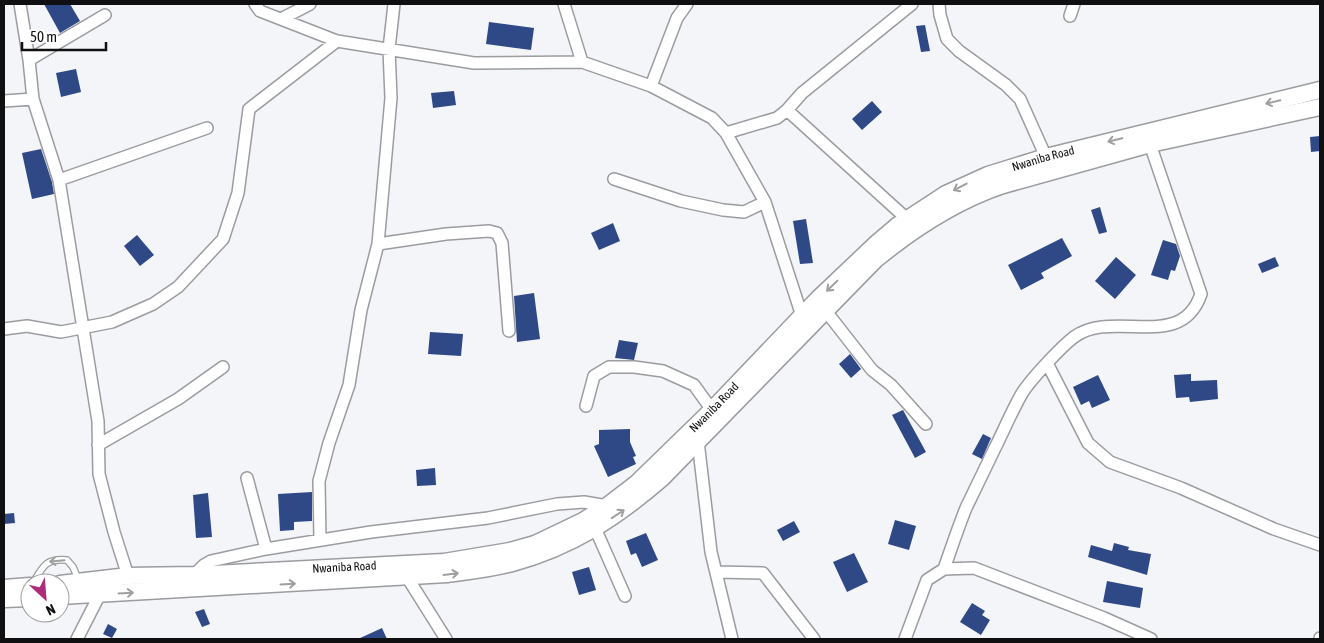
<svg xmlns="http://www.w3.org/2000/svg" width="1324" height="643" viewBox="0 0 1324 643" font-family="'Asap Condensed',sans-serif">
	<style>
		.building { fill: #2f4886 }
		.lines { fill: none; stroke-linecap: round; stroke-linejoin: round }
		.lane-casing { stroke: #9a9c9f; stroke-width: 8 }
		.street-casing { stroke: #9a9c9f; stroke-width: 14 }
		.secondary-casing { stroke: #9a9c9f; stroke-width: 19 }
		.lane { stroke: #fff; stroke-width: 5.5 }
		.street { stroke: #fff; stroke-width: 11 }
		.secondary { stroke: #fff; stroke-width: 16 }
		.oneway { stroke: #9f9fa0 }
		.labels { text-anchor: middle; stroke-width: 5; stroke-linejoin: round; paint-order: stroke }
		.street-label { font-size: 12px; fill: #101012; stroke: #fff }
	</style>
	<rect width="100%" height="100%" fill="#f3f5f9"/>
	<!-- building -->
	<path class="building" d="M44,4H70L80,21L60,33Z
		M489,22L534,28L531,50L486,44Z
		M925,25L930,51L921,52L916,26Z
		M76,69L81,92L61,97L56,73Z
		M454,91L456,105L433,108L431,93Z
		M872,101L882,112L862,130L852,119Z
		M1320,136V151L1311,152L1310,137Z
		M41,149L52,182L54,194L32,199L22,153Z
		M1100,207L1107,232L1099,234L1091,210Z
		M806,219L813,263L800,264L793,221Z
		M613,223L620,241L599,250L591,233Z
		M137,235L154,255L140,266L124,246Z
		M1062,238L1072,256L1041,273L1044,278L1021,290L1008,265Z
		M1163,240L1176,244L1180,256L1175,271L1171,270L1168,280L1151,275Z
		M1116,257L1136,275L1115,299L1095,281Z
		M1275,257L1279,266L1262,273L1258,264Z
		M534,293L540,339L517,342L514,296Z
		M430,332L463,334L461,356L428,354Z
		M619,340L638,343L634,360L615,358Z
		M850,354L861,369L851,378L839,364Z
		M1191,374V381L1217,380L1218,399L1190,402L1189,397L1176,398L1174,375Z
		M1098,375L1110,400L1092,408L1089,401L1081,405L1073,387Z
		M903,410L926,452L915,458L892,415Z
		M630,429V442L636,456L633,457L636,464L608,477L594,446L599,444V430Z
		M983,434L991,438L982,459L972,454Z
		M435,468L436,485L417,486L416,470Z
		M312,492V521L294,522V530L280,531L278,494Z
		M208,493L212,537L196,538L193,495Z
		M14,513L15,523L4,524V514Z
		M895,520L916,526L909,550L888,544Z
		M794,521L800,532L783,541L777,530Z
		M646,533L658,560L642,567L636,553L631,555L626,541Z
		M1114,543L1129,547L1128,550L1151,554L1147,575L1088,557L1091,545L1112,551Z
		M854,553L868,582L847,592L833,562Z
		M589,567L596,590L579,595L572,572Z
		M1107,581L1143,588L1140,608L1103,602Z
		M972,603L985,611L982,615L990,620L981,635L960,622Z
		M204,609L210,624L202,627L195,612Z
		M108,624L117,629L112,638L103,634Z
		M382,628L387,639H358Z"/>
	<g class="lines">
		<!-- lane casing -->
		<g class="lane-casing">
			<path id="lane" d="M33,583C43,566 46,558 67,560L73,567L79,581"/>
		</g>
		<!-- street casing -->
		<g class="street-casing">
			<path id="street" d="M20,4L29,60L33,99
				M255,4L260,11L337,41L449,59L474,63L582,62L651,86L712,118L726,133L765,202L802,316
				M564,4L582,62
				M939,4L940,15L947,39L959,51L1006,85L1020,99L1046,157
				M1070,16L1074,4
				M281,19L310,4
				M29,60L105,15
				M651,86L677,18L687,4
				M4,101L33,99L59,180L98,421L99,474L114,532L128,576
				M787,110L907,219
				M726,133L777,118L787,110L802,93L912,4
				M614,179L681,201L723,210L744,212L765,202
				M59,180L207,128
				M378,244L446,234L489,231L497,233L502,243L509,331
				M825,310L872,370L891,385L926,424
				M4,329L27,326L61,332L112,322L153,304L178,287L223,239L238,193L249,109L337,41
				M1047,363L1088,443L1110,462L1181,488L1274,529L1320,545
				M586,406L594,376L609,367H634L663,371L694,385L712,410
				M698,441L711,552L732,639
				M98,445L178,399L223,367
				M247,478L266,549
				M595,528L625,596
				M320,540L319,481L329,443L349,385L361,310L378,244L391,98L389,49L394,4
				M944,569C951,549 958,528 966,508C975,489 985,469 994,450C1003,432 1011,413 1021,395C1029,381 1061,347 1074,337C1114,308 1181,353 1201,294L1150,144
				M717,572L763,573L814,639
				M194,575L204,565L211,561L266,549L371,532L488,518L557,504L584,502L607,506
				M407,577L446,639
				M77,639L100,594
				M905,639L927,580L944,569L974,568L1104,618L1151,639
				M1320,639V638"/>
		</g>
		<!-- secondary casing -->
		<g class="secondary-casing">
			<g id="secondary">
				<path id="s1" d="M60,584L128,576L194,575L444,562L510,551L535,544L583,521L607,506L637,483L712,410L818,299L877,243L897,226L946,194L988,175L1046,157L1320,90"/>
				<path d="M4,588L30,586"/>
				<path d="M60,596L447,574C469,571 491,569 512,563C571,547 616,518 662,478L875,260C914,228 955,201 1003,185L1150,144L1320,107"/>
				<path d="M4,599L30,598"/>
			</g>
		</g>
		<!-- lane -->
		<use href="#lane" class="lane"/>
		<!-- street -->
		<use href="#street" class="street"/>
		<!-- secondary -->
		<use href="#secondary" class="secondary"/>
	</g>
	<!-- one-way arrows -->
	<defs><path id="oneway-shaft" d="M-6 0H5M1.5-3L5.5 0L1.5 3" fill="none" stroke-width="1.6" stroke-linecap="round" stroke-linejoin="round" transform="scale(1.25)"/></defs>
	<g class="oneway">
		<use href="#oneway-shaft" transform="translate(1273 102) rotate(167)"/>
		<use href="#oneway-shaft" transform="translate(1115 140) rotate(166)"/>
		<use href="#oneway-shaft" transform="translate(960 187) rotate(153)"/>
		<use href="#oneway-shaft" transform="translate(832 286) rotate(136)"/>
		<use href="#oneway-shaft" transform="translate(618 514) rotate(-34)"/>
		<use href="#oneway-shaft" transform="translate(57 561) rotate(175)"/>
		<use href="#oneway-shaft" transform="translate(451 574) rotate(-7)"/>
		<use href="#oneway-shaft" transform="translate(288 584) rotate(-3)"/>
		<use href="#oneway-shaft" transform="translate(126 593) rotate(-3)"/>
	</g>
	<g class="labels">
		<!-- street labels -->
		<g class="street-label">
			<text dy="4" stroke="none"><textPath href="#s1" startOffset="1125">Nwaniba Road</textPath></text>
			<text dy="4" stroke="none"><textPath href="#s1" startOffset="705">Nwaniba Road</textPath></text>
			<text dy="4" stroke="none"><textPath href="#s1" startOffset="285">Nwaniba Road</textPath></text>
		</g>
	</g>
	<!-- border -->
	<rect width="1324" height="643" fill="none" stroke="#101012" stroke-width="10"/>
	<!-- north arrow -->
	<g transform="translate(45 598) rotate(154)"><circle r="24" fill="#ffffff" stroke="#9f9fa0"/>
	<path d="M0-4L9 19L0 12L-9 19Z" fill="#ad2c79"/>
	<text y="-8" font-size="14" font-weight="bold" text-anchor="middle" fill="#101012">N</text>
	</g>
	<!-- scale -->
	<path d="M22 42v8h84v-8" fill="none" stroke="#101012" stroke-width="2.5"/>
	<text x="30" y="42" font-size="15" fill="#101012" stroke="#ffffff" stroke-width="4" paint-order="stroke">50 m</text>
</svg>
